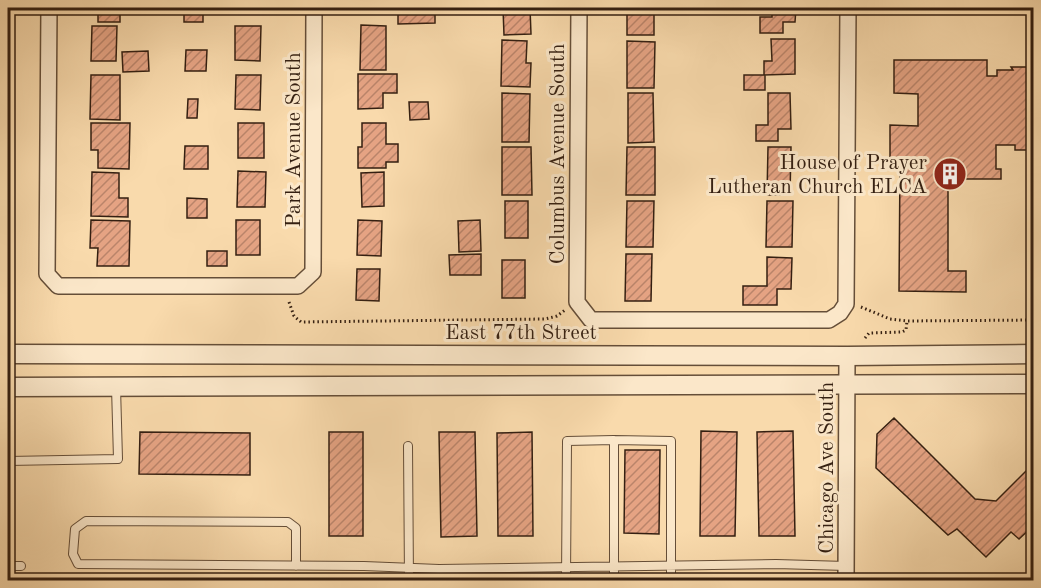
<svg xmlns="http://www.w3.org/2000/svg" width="1041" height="588" viewBox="0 0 1041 588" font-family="'Old Standard TT',serif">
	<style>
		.building { fill: url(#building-hatch); stroke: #341f11; stroke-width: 1.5 }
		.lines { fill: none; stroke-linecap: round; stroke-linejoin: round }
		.service-casing { stroke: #654e38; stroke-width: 10 }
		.minor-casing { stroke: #654e38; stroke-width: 18 }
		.tertiary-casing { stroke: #654e38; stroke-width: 21 }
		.path { stroke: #341f11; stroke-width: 3; stroke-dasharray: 1.5 3; stroke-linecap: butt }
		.service { stroke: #fbe7c9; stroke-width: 8 }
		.minor { stroke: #fbe7c9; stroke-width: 15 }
		.tertiary { stroke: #fbe7c9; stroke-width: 18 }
		.labels { text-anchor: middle; stroke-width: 6; stroke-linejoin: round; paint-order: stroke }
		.street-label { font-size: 21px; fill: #341f11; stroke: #fbe7c9 }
		.poi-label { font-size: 21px; fill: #341f11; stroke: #fbe7c9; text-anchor: end }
	</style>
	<defs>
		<pattern id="building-hatch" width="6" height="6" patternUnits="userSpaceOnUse" patternTransform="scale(1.5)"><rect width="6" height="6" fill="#e5a383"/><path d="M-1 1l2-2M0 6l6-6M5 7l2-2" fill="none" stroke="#ba846a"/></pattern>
	</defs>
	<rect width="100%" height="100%" fill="#f9daac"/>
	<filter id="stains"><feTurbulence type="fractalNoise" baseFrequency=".00333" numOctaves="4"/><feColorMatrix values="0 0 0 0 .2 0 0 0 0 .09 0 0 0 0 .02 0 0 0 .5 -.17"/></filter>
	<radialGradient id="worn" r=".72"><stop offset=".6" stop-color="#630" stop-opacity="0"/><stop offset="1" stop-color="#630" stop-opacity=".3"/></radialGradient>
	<!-- building -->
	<path class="building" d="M98,8H120V22H98Z
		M184,8H203V22H184Z
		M225,8H264V12L225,11Z
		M358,8H382V11L358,12Z
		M398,8H435V23L398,24Z
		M503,8H530L531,34L504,35Z
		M627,8H654V35H627Z
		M772,8H796L795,22H783V33H760V17H772Z
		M361,25L386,26V70H360Z
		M92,26H117L116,61H91Z
		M235,26H261L260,61L235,60Z
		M771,39H795V74L764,75V61H772Z
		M502,40L527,41L526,63H531L530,87L501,86Z
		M627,41L655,42L654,88H627Z
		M186,50H207L206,71H185Z
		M148,51L149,71L123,72L122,52Z
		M894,60H987V76H997V70H1013L1011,67H1034V150H1015V145H996V169H1001V179H948V271H966V292L899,291L900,164H890V125L918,126V94L894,93Z
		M358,74H397V93H383V108L358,109Z
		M91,75H120V120L90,119Z
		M236,75H261L260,110L235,109Z
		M744,75H765V90H744Z
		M502,93L530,94L529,142H502Z
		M628,93H653L654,142L628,143Z
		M768,93H790L791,129H778V141H756V125H768Z
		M188,99H198L197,118H187Z
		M409,102H428L429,119L410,120Z
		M91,123H130L129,169L98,168V150H91Z
		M238,123H264V158H238Z
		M362,123H386V144H398V162H386V168H358V147H362Z
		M185,146H208V169H184Z
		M502,147H531L532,195H502Z
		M627,147H655V195H626Z
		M768,147H791L790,195H767Z
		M238,171L266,172L265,207H237Z
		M92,172L119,173V198H128V217L91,216Z
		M384,172V206L362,207L361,173Z
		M187,198L207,199V218H187Z
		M505,201H528V238H505Z
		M627,201H654L653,247H626Z
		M767,201H793L792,247H766Z
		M91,220L130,221L129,266H97L98,248H90Z
		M236,220H260V255H236Z
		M358,220L382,221L381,256L357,255Z
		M480,220L481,251L459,252L458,221Z
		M207,251H227V266H207Z
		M481,254V275H450L449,255Z
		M626,254H652L651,301H625Z
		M767,257L792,258L791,289H777V305H743V286H767Z
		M502,260H525V298H502Z
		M357,269H380L379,301L356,300Z
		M894,418L975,499L996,501L1034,463V525L1019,539L1011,532L986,557L957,529L948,535L876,468L877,434Z
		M701,431L737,432L735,536H700Z
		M793,431L795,536H759L757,432Z
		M140,432L250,433V475L139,474Z
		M329,432H363V536H329Z
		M439,432H475L477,536L441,537Z
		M532,432L533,536H498L497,433Z
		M625,450H660L659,534L624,533Z
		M8,507H14V552H8Z"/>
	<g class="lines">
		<!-- service casing -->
		<g class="service-casing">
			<path id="service" d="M614,440L671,441V580
				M408,446L409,580
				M8,461L118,459L116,387
				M8,566H21
				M296,566V528L288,522L86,521L75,529L73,554L78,564L364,566L439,569L776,564L846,566
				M566,580L567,441L614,440V580"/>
		</g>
		<!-- minor casing -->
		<g class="minor-casing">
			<path id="minor" d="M49,8L47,274L58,286H298L313,272L314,8
				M579,8L577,302L591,320H829L840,313L846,304L848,8
				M846,580L847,356"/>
		</g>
		<!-- tertiary casing -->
		<g class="tertiary-casing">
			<path id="tertiary" d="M8,354L847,356L1034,354
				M8,387L1034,384"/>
		</g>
		<!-- path -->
		<path class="path" d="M289,302L294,316L301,322L545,319L557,316L565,310
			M861,307L890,319L907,321L1034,320
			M865,338L869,333L902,332L906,330L907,321"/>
		<!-- service -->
		<use href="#service" class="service"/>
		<!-- minor -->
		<use href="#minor" class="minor"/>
		<!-- tertiary -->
		<use href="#tertiary" class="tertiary"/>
	</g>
	<!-- icons -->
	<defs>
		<g id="building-disc" transform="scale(1.725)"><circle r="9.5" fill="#8f2418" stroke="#fbe7c9"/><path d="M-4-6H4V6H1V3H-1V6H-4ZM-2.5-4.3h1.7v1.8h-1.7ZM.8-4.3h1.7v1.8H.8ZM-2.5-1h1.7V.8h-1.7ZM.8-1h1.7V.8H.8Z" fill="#fff"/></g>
	</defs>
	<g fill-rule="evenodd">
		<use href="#building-disc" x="950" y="174"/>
	</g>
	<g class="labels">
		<!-- street labels -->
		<g class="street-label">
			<text transform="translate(293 140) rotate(-90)" y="7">Park Avenue South</text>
			<text transform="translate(557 154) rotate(-90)" y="7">Columbus Avenue South</text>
			<text x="521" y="339">East 77th Street</text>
			<text transform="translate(826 468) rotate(-90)" y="7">Chicago Ave South</text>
		</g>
		<!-- poi labels -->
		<g class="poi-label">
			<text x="927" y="169">House of Prayer<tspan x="927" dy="24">Lutheran Church ELCA</tspan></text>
		</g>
	</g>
	<!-- margin -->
	<rect width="1041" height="588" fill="none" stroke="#f9daac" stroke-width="30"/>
	<rect x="9" y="9" width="1023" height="570" fill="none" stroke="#341f11" stroke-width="3"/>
	<rect x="15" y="15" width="1011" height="558" fill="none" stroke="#341f11" stroke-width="1.5"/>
	<rect width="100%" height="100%" filter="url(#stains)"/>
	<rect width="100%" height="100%" fill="url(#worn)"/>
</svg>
